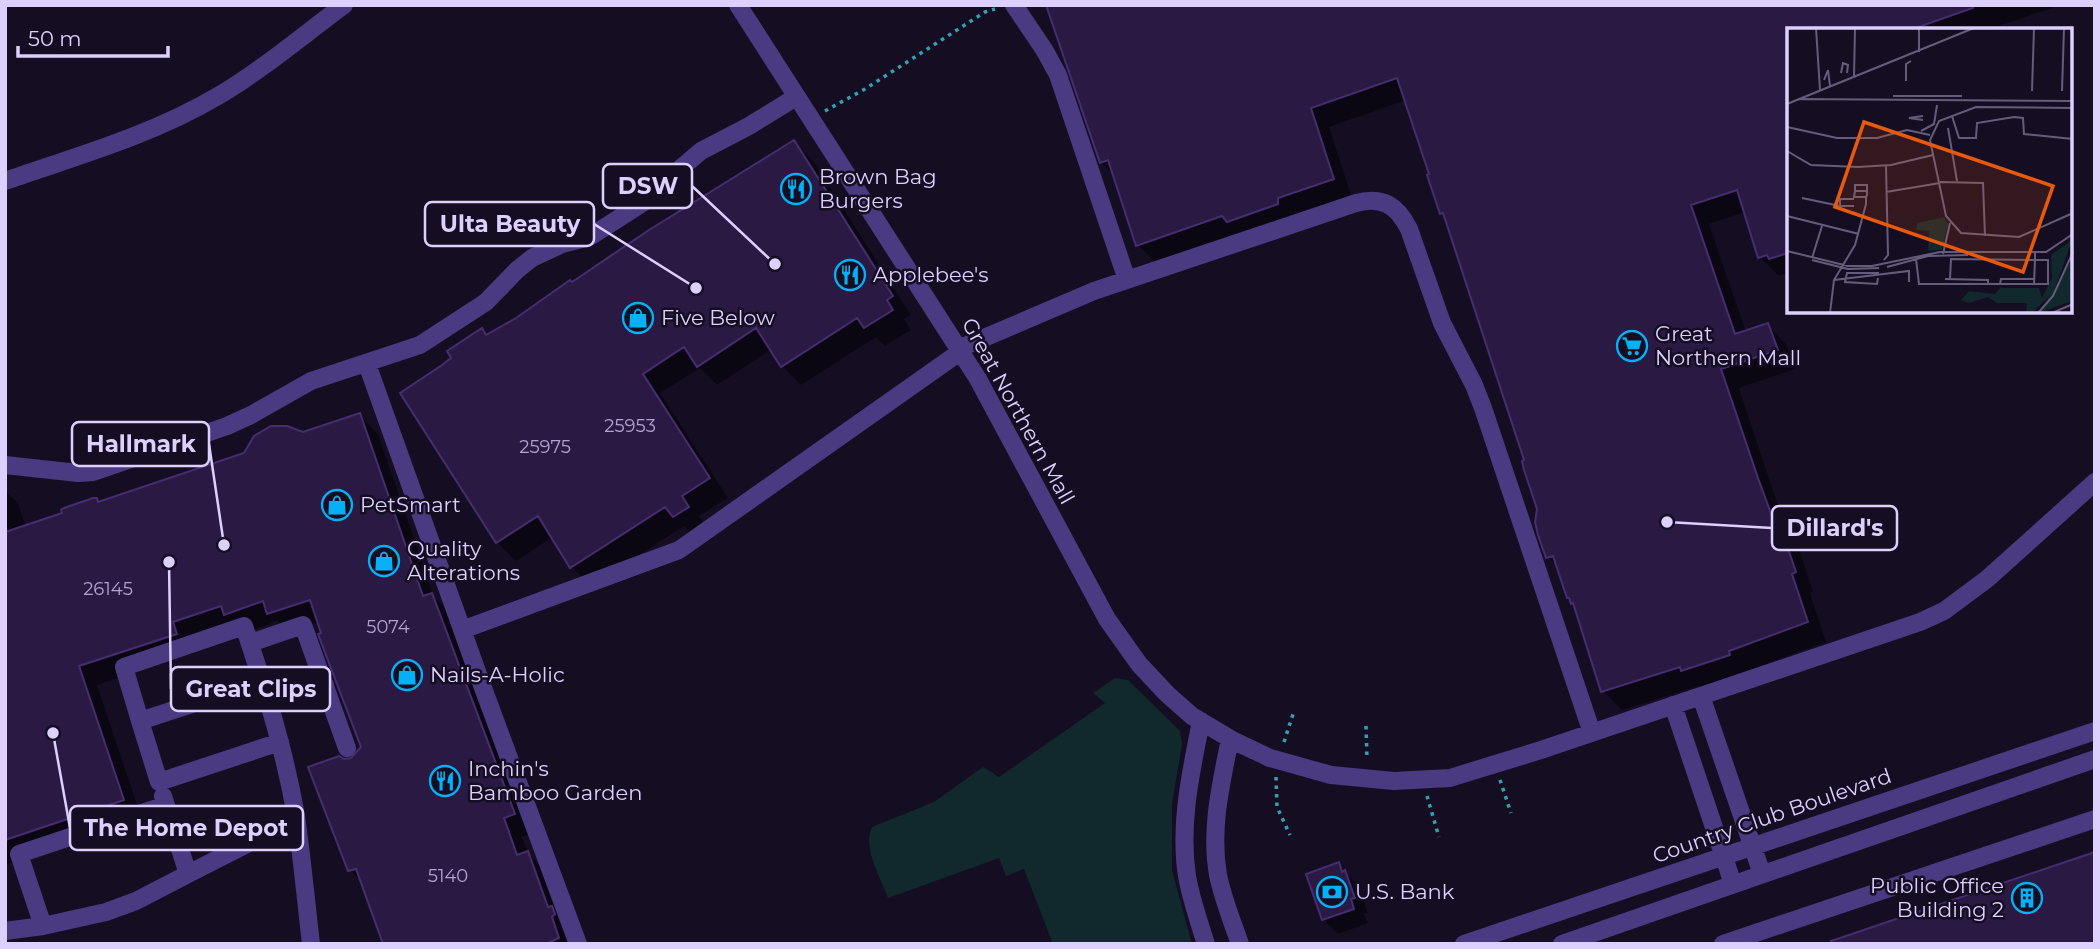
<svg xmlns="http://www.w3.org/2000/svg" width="2100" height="949" viewBox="0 0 2100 949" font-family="Montserrat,sans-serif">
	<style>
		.green { fill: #11282c }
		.shadow { fill: #0007 }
		.building { fill: #2a1a43; stroke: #462d6f; stroke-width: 2 }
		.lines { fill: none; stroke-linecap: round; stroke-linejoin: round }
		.path { stroke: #30a2b2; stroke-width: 3.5; stroke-dasharray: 3.5 5; stroke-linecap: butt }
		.minor { stroke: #4a3a81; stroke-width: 18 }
		.labels { text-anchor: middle; stroke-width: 5; stroke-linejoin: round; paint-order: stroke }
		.number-label { font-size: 18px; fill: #b1a2cf }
		.poi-label { font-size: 21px; fill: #ded0fe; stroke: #150e23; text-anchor: start }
		.street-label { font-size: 21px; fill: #ded0fe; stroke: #150e23 }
		.inset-road { fill: none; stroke: #655c7b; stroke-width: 2 }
		.view { fill: #e8590c; fill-opacity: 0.15; stroke: #e8590c; stroke-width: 3.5 }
		.inset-edge { fill: none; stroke: #ded0fe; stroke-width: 3.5 }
		.leader { fill: none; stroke: #ded0fe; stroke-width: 2.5 }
		.callout-dot { fill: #ded0fe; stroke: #150e23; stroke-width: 2.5 }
		.callout { fill: #150e23; stroke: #ded0fe; stroke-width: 2.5 }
		.callout-label { font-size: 23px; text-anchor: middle; font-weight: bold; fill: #ded0fe }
	</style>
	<rect width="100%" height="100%" fill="#150e23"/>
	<!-- green -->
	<path class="green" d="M1115,678L1128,680L1180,731L1182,744L1172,804V870L1192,944H1053L1024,869L1006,876L999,858L888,898C881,878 862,847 872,827L934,802L983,767L999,777L1105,703L1093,693Z"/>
	<!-- shadow -->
	<path class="shadow" d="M1048,5H2061L1987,30H1788V277L1785,274L1779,276L1760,257L1745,212L1709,224L1746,332L1767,325L1786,344L1796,369L1739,388L1776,499L1792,540L1798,546L1813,591L1810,593L1826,642L1747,671L1748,674L1702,689L1699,686L1622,710L1603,691L1576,606L1558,567L1548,557L1539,509L1526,462L1406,100L1329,127L1352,198L1157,264L1138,245L1115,176L1101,162Z
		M794,142L813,161L911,315L904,319L911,330L885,346L876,337L801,385L782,366L772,349L717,385L700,368L660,393L728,498L699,516L706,526L693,535L684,526L591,586L572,567L553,537L516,561L497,542L443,367L482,331L488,337Z
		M359,415L378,434L434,597L451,614L533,833L522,837L528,853L546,872L572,944H385L363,884L350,870L344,761L352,760L363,748L319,622L288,632L277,621L244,633L191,640L195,652L97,685L142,819L5,865V491L18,503L26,527L96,500L100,503Z
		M1338,864L1359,887L1368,913L1364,914L1368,923L1338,934L1323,919L1318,910L1308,875Z"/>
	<!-- building -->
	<path class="building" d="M1046,5H1972L1973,8L1910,30H1788V253L1769,259L1767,255L1758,258L1737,190L1691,205L1735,334L1768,323L1778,350L1721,369L1758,478L1776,527L1780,525L1796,572L1792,574L1808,622L1729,651L1730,655L1681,671L1680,667L1601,692L1573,603L1571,604L1569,598H1567L1553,556L1546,558L1538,535L1535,522L1537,509L1524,470L1522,461L1524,460L1443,213L1440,214L1427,175L1429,174L1397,78L1311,108L1334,179L1278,198V204L1227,222L1222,216L1136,246L1108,160L1100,163Z
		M794,140L893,296L887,300L893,310L864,328L857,318L781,367L756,328L697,367L684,347L643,374L710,478L682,496L689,507L673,517L665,507L570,568L538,516L496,543L400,393L442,365L451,358L447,351L482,328L486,335L516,318L570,280L572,282L649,230Z
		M360,413L423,596L432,593L515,814L504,818L517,855L528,851L548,907L552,906L555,914L552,917L559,938L546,944H383L356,869L348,871L308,767L339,756L344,759L351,758L361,747L318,634L321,633L310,600L267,614L263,601L224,615L221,606L173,622L177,634L79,666L124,800L5,840V532L62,513L61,510L64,508L93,498H97L98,502L244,453L254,436L271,426H287L303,432Z
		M2095,852V944H1831V941Z
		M1339,862L1342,872L1345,870L1355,898L1351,899L1354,909L1322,920L1306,874Z"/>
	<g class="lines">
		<!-- path -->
		<path class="path" d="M825,111L865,89L985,12L995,9
			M1366,726L1367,760
			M1284,742L1294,711
			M1276,777L1277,807L1290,835
			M1500,780L1511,813
			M1427,796L1439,837"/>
		<!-- minor -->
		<path class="minor" d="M738,5L978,379L1107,619L1139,664L1167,694L1192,716L1234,741L1270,758L1331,775L1394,781L1450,778L1541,750L1920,622L1944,611L1987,579L2095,482
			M1014,5L1045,51L1058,75L1127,280
			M5,181C77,156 152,135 218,96C262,70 302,36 344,5
			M958,349L1094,291L1356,203C1382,196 1397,205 1409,229L1442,323L1474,385L1483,408L1592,733
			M367,364L479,677L578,944
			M5,465L78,473L93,472L227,426L251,415L311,381L420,345L486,302L517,270L532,258L562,244L589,237L599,231L658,193L681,168L701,151L749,126L796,97
			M462,630L679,550L960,352
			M250,643L303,625L347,748
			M1701,696L1762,874
			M268,701L325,685
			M1673,705L1733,884
			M140,721L124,667L244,626L262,681
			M1201,721C1191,772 1179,824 1187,876C1191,899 1199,922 1206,944
			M1230,739C1221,784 1210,829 1218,875C1223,899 1232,921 1240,944
			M280,742L159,782L140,721L262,681C276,725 288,770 296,816C302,858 306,901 311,944
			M163,796L188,874L253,841L297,830
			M166,805L19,854L43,926L106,912L136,901L188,874
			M5,931L43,926
			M1464,944L2095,731
			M1562,944L2095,759
			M1723,944L2095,819"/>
	</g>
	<!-- icons -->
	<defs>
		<g id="restaurant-ring" transform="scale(1.575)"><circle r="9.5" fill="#150e23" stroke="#04b1f6" stroke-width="1.5"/><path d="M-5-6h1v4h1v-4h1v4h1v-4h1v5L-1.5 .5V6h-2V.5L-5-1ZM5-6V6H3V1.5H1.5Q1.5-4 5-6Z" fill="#04b1f6"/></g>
		<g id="shop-ring" transform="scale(1.575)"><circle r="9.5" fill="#150e23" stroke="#04b1f6" stroke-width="1.5"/><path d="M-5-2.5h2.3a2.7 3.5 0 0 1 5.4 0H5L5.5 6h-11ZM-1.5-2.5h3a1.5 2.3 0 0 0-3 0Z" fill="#04b1f6"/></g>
		<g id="supermarket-ring" transform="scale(1.575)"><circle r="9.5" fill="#150e23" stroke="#04b1f6" stroke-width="1.5"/><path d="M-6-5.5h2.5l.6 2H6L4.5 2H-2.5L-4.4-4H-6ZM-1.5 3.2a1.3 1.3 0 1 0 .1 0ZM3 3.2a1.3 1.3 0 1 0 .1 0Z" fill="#04b1f6"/></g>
		<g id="bank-ring" transform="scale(1.575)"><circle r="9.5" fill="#150e23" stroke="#04b1f6" stroke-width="1.5"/><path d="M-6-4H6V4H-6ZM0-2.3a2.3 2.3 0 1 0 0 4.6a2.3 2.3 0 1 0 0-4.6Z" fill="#04b1f6"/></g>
		<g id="building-ring" transform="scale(1.575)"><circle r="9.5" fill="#150e23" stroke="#04b1f6" stroke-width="1.5"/><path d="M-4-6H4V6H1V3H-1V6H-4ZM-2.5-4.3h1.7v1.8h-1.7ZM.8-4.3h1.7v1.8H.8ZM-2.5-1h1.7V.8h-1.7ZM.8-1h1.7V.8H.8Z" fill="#04b1f6"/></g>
	</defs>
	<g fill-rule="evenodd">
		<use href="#restaurant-ring" x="796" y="189"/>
		<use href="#restaurant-ring" x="850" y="275"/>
		<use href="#shop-ring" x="638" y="318"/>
		<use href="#supermarket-ring" x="1632" y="346"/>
		<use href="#shop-ring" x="337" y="505"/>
		<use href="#shop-ring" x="384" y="561"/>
		<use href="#shop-ring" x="407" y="675"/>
		<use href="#restaurant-ring" x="445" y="781"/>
		<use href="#bank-ring" x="1332" y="892"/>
		<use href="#building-ring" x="2027" y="898"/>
	</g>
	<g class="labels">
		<!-- number labels -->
		<g class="number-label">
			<text x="630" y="432">25953</text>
			<text x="545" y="453">25975</text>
			<text x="108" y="595">26145</text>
			<text x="388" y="633">5074</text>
			<text x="448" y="882">5140</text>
		</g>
		<!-- poi labels -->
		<g class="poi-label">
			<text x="819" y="184">Brown Bag<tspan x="819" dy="24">Burgers</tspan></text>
			<text x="873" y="282">Applebee's</text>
			<text x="661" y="325">Five Below</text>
			<text x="1655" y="341">Great<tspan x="1655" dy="24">Northern Mall</tspan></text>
			<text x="360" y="512">PetSmart</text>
			<text x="407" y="556">Quality<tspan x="407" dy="24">Alterations</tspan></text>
			<text x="430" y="682">Nails-A-Holic</text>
			<text x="468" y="776">Inchin's<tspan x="468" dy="24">Bamboo Garden</tspan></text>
			<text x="2004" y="893" text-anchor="end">Public Office<tspan x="2004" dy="24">Building 2</tspan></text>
			<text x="1355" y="899">U.S. Bank</text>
		</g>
		<!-- street labels -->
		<g class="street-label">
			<text transform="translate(1018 411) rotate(61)" y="7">Great Northern Mall</text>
			<text transform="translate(1772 816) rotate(-19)" y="7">Country Club Boulevard</text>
		</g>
	</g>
	<!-- overview -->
	<g transform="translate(1787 28)">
		<rect width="285" height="285" fill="#150e23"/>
		<path d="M157,189L161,196L155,222L141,223L142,203L129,202L130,195ZM285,212L267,263L245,285H239L240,275H210L201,269L182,275L174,272L182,263L208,266L213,260H252L255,270L265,250L264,227ZM285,231V273L252,285Z" fill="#11282c"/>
		<path class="inset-road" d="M29,0L33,62M132,24V0M54,45L56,35L61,37L60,45M67,48L68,0M37,52L41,42L43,58M119,53V36L124,33M245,63L247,0M275,63L277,0M106,68H175M11,71L286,73M0,76L187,0M286,80L189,79L152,93L143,112L159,188L174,205L232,209L286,185M136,88L122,90L136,92M165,88L172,110H189L190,95L227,89L236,90L237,106L286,111M0,99L50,110H90L120,102L143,107M161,100L170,153M134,103L147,96L150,77M0,123L24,137L71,139L104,137L146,127M153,154L196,155L198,208M68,163V157H80V163M99,164L153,155M15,170L53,178M67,178H53V171H67M0,188L72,206M0,223L61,238H85L153,224H259L286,206M156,226L163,195M25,230L35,198M129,231L132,256H261V232H248V224M25,232L61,241L92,240M97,232L101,227L99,138M100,239L141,228L181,227M91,250L90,256L58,254L60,245H92M158,251L201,252V256M163,251L164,231L248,232L247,256M47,252L122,243V254M213,256L214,251H247M43,285L47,252L68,217L79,176V169L80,167V163H68L67,169H79M153,285H226M251,285L266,268L286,224M265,285L286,276"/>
		<path class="view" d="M77,94L266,158L236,244L48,179Z"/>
		<rect width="285" height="285" class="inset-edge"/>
	</g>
	<!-- callouts -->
	<path class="leader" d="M775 264L692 186M696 288L594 224M224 545L209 444M1667 522L1772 528M169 562L171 689M53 733L70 828"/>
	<g class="callout-dot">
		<circle cx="775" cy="264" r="7"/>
		<circle cx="696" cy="288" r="7"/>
		<circle cx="224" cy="545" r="7"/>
		<circle cx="1667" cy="522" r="7"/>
		<circle cx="169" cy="562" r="7"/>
		<circle cx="53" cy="733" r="7"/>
	</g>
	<g class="callout">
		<rect x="603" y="164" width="89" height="44" rx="7"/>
		<rect x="425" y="202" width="169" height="44" rx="7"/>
		<rect x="72" y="422" width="137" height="44" rx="7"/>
		<rect x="1772" y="506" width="125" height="44" rx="7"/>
		<rect x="171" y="667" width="159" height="44" rx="7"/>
		<rect x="70" y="806" width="233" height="44" rx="7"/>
	</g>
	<g class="callout-label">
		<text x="648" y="194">DSW</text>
		<text x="510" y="232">Ulta Beauty</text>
		<text x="141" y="452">Hallmark</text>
		<text x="1835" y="536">Dillard's</text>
		<text x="251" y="697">Great Clips</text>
		<text x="186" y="836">The Home Depot</text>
	</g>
	<!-- border -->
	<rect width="2100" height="949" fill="none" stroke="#ded0fe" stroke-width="14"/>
	<!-- scale -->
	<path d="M18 46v10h150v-10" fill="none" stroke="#ded0fe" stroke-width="3.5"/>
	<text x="28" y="46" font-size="21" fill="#ded0fe" stroke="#150e23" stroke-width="5" paint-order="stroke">50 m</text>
</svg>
